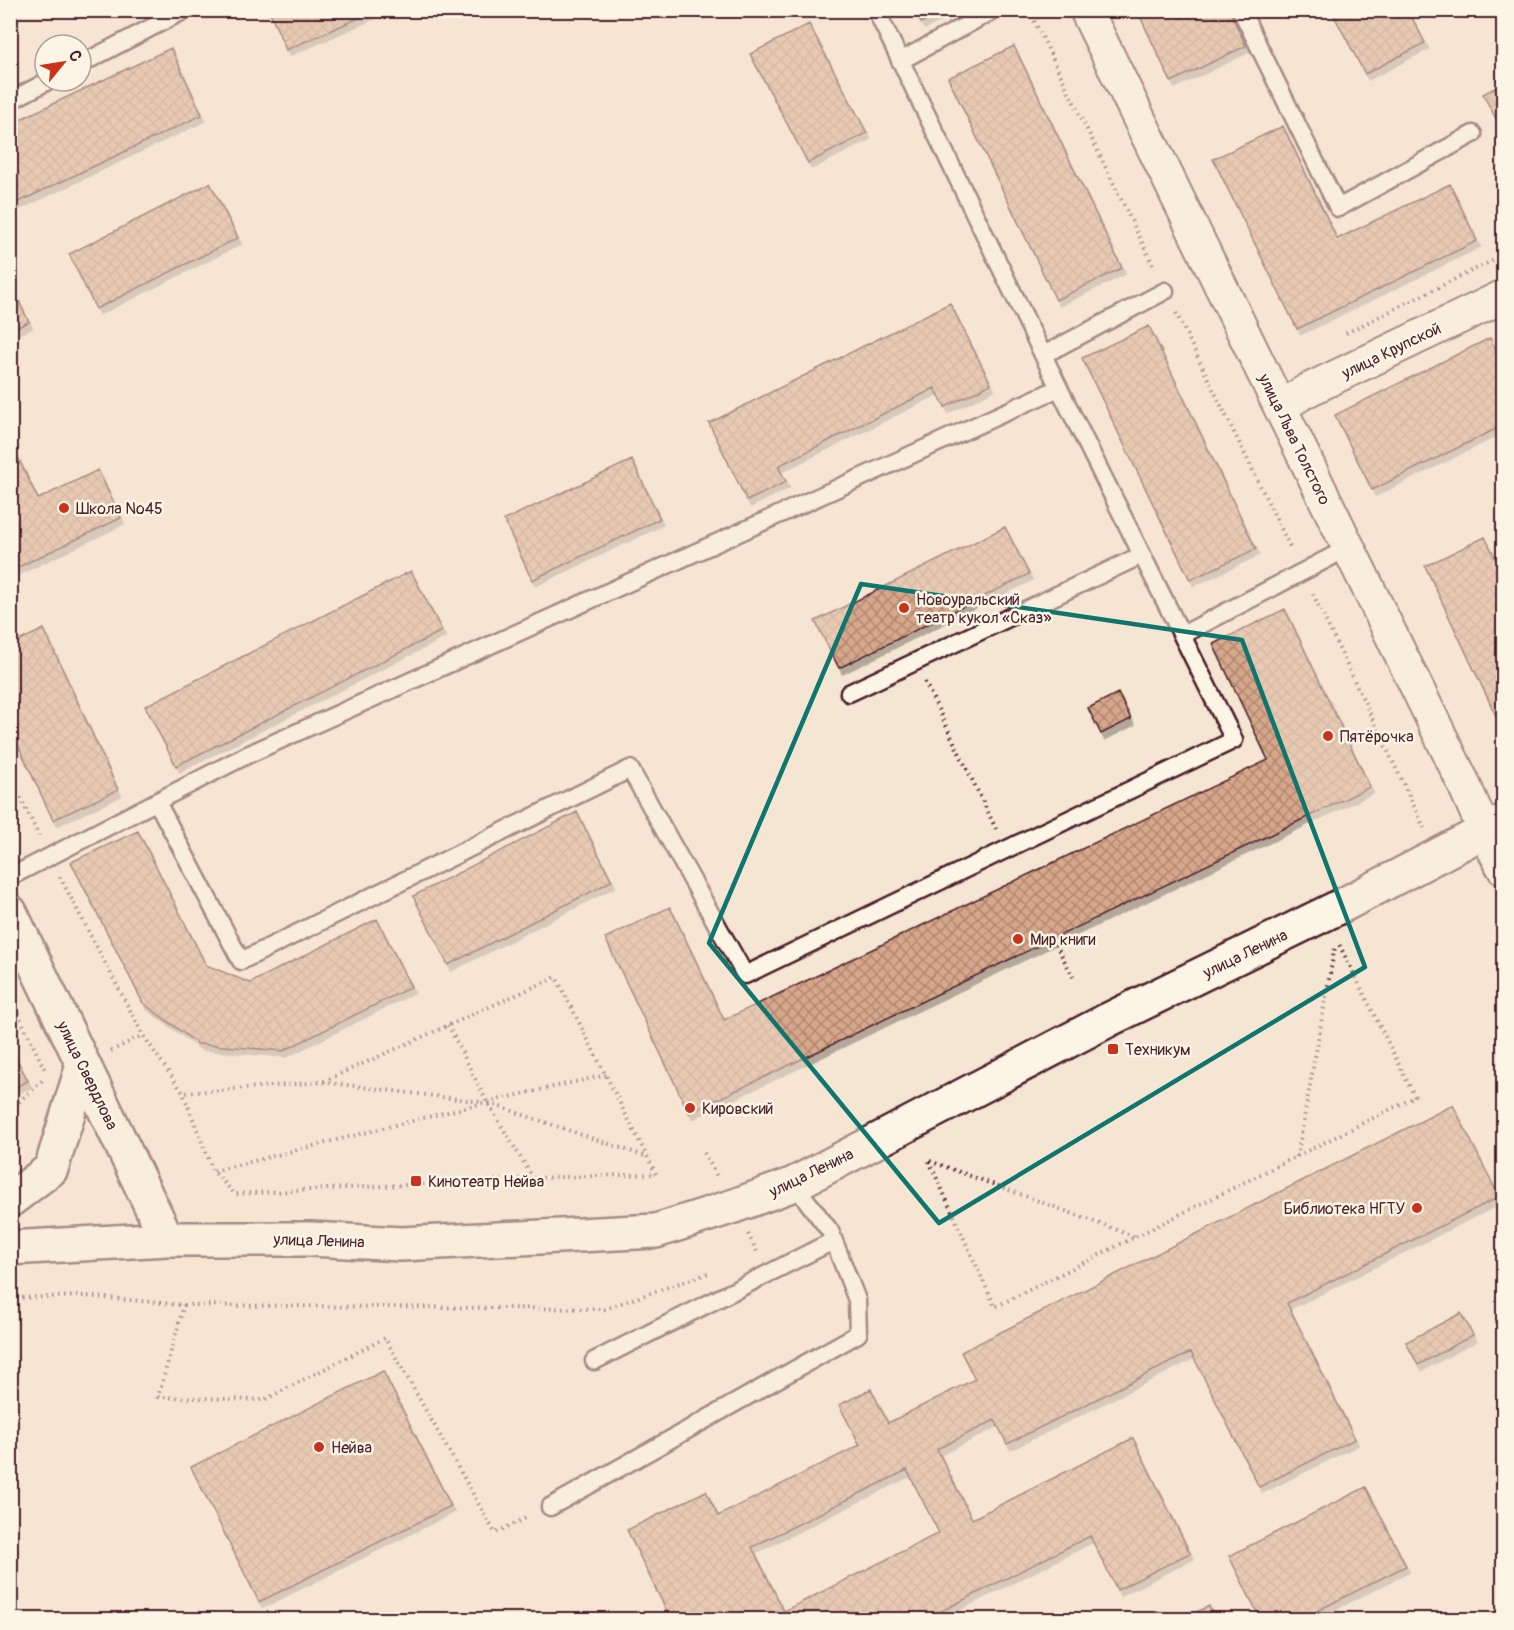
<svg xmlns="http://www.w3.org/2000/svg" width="1514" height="1630" viewBox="0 0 1514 1630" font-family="Pangolin,sans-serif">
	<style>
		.building { fill: url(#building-cross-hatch); stroke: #4a1f2b; stroke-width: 1.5; fill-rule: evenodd; filter: url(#shadow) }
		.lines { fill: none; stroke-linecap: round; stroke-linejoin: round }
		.lane-casing { stroke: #4a1f2b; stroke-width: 21 }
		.street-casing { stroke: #4a1f2b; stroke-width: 36 }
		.secondary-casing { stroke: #4a1f2b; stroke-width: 38 }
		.path { stroke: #4a1f2b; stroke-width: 4; stroke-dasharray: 1.5 4.5; stroke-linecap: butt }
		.lane { stroke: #fcf5e5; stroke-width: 16 }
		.street { stroke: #fcf5e5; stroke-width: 32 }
		.secondary { stroke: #fcf5e5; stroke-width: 33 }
		.marked { fill: none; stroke: #0f766e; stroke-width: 4.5; stroke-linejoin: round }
		.poi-dot { fill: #c8321e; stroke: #fcf5e5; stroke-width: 2 }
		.labels { text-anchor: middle; stroke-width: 5; stroke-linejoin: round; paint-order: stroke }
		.street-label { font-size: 16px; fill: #4a1f2b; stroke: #fcf5e5 }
		.poi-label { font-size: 16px; fill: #4a1f2b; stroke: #fcf5e5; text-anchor: start }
	</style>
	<defs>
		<pattern id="building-cross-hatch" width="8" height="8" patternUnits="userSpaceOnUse" patternTransform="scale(1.5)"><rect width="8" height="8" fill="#d7a78a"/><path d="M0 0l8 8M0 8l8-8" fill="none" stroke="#b08771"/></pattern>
		<filter id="shadow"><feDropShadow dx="3.5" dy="6" stdDeviation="0" flood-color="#0004"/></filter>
	</defs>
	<rect width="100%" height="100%" fill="#f5e5d3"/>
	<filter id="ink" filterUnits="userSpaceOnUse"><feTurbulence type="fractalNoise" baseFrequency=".0167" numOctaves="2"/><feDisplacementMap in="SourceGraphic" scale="12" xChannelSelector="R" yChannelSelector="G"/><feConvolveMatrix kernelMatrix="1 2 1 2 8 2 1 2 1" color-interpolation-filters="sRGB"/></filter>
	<g filter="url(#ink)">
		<!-- building -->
		<path class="building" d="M269,10H377L286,50Z
			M914,10H947L921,23Z
			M1137,10H1229L1246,46L1171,82Z
			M1331,10H1408L1425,43L1365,74Z
			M809,24L867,133L808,163L750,54Z
			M1014,46L1122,268L1056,300L948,78Z
			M171,48L202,115L10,206V124Z
			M1504,83V134L1483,94Z
			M1283,126L1337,239L1450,184L1477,241L1297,329L1213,159Z
			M210,183L238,238L96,309L69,254Z
			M10,283L29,322L10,330Z
			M950,303L991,384L945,407L935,388L778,466L786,482L747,501L709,423Z
			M1149,326L1256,549L1190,580L1082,358Z
			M1490,338L1504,365V425L1372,490L1335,415Z
			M10,441L38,499L98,470L121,518L10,571Z
			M632,460L660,519L532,580L504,520Z
			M1005,527L1029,574L839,668L815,621Z
			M1485,537L1504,576V715L1497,718L1425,566Z
			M411,571L442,631L176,766L145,706Z
			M1285,609L1370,787L689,1113L605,938L670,907L724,1020L1268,760L1213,644Z
			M44,629L118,790L53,820L10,728V645Z
			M1118,693L1131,719L1101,734L1088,708Z
			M577,812L612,881L448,965L413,896Z
			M138,831L206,965L250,983L377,919L411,987L283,1051L198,1044L143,1003L71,862Z
			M10,1046L28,1081L10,1090Z
			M1453,1105L1499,1197L1287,1303L1355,1439L1259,1487L1191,1352L1007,1444L995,1420L937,1449L972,1519L1133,1438L1190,1553L1117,1590L1090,1536L924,1620H671L627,1530L706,1491L718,1516L860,1445L839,1405L871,1389L888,1423L975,1379L961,1352ZM907,1470L939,1533L784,1611L752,1547Z
			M1461,1313L1473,1335L1418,1365L1406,1342Z
			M383,1371L451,1506L259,1602L191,1467Z
			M1366,1487L1406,1566L1299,1620H1261L1229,1556Z
			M1209,1606L1215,1620H1180Z"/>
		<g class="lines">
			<!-- lane casing -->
			<g class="lane-casing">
				<path id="lane" d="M876,10L1059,388
					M1241,10L1338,208L1473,134
					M900,61L994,10
					M81,64L185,10
					M10,101L48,81
					M1043,355L1165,291
					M1182,635L1348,548
					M849,693L1142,555
					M10,877L247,755L1059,388L1234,740L745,975L630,769L241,961L157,802
					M594,1361L833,1241
					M550,1507L858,1334L857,1300L830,1231L794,1184"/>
			</g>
			<!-- street casing -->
			<g class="street-casing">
				<path id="street" d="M1086,10L1462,780L1484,830
					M1280,407L1306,391L1504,296"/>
			</g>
			<!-- secondary casing -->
			<g class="secondary-casing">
				<path id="secondary" d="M1484,830L1504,868
					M10,912L167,1239
					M10,1200L51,1169L83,1065
					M10,1248L167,1239H311L401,1244L656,1231L734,1206L794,1184L1108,1020L1343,905L1504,821"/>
			</g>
			<!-- path -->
			<path class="path" d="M1029,10L1155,269
				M1176,313L1291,549
				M1346,333L1504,255
				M1313,594L1414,806L1424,828
				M925,682L996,829
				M10,776L39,836
				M60,877L143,1035L183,1093L213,1171L235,1194L533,1178L656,1174L556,977L322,1082L183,1093
				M1053,939L1073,977
				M10,997L46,1072
				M448,1025L487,1102L533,1178
				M111,1051L143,1035
				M323,1082L482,1102
				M489,1103L647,1157
				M10,1110L44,1079
				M704,1153L718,1178
				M1297,1157L1335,946
				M929,1161L995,1307L1415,1097L1338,942
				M930,1161L1136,1237
				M214,1171L487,1102L606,1075
				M748,1234L757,1252
				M10,1298L84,1296L184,1305L158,1397L264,1400L385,1338L495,1533L528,1517
				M184,1305L604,1309L709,1273"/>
			<!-- lane -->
			<use href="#lane" class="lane"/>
			<!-- street -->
			<use href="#street" class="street"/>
			<!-- secondary -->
			<use href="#secondary" class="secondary"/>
		</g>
	</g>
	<!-- marked area -->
	<path d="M0 0H1514V1630H0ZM861,584L1242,640L1365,967L939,1223L709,943Z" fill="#f5e5d3" fill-opacity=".55" fill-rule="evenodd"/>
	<path class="marked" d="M861,584L1242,640L1365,967L939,1223L709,943Z"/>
	<!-- markers -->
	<g class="poi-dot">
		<circle cx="64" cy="508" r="6"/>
		<circle cx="904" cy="608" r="6"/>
		<circle cx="1328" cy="736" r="6"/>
		<circle cx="1018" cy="939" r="6"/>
		<rect x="1107" y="1043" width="12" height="12" rx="3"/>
		<circle cx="690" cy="1108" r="6"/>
		<rect x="410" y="1175" width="12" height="12" rx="3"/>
		<circle cx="1417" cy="1208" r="6"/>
		<circle cx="319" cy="1447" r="6"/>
	</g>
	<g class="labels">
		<!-- street labels -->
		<g class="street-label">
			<text transform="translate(1391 350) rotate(-26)" y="6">улица Крупской</text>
			<text transform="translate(1295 439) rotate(64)" y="6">улица Льва Толстого</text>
			<text transform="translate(1245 953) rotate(-26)" y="6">улица Ленина</text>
			<text transform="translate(88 1075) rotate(64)" y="6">улица Свердлова</text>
			<text transform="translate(811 1172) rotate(-26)" y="6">улица Ленина</text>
			<text transform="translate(319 1240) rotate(2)" y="6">улица Ленина</text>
		</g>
		<!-- poi labels -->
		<g class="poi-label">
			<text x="76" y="514">Школа №45</text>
			<text x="916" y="605">Новоуральский<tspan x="916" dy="18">театр кукол «Сказ»</tspan></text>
			<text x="1340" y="742">Пятёрочка</text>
			<text x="1030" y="945">Мир книги</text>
			<text x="1125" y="1055">Техникум</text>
			<text x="702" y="1114">Кировский</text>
			<text x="428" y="1187">Кинотеатр Нейва</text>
			<text x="1405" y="1214" text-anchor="end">Библиотека НГТУ</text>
			<text x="331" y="1453">Нейва</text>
		</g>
	</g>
	<!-- margin -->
	<rect width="1514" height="1630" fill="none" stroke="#fcf5e5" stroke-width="36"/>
	<rect x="18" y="18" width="1478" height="1594" fill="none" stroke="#4a1f2b" stroke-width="2" filter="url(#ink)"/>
	<!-- north arrow -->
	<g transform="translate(63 63) rotate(60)"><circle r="28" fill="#fcf5e5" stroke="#b59f9b" stroke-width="1.5"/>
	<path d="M0-4.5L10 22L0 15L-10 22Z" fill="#c8321e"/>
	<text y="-9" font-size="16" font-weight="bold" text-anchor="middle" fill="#4a1f2b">С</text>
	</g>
</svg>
